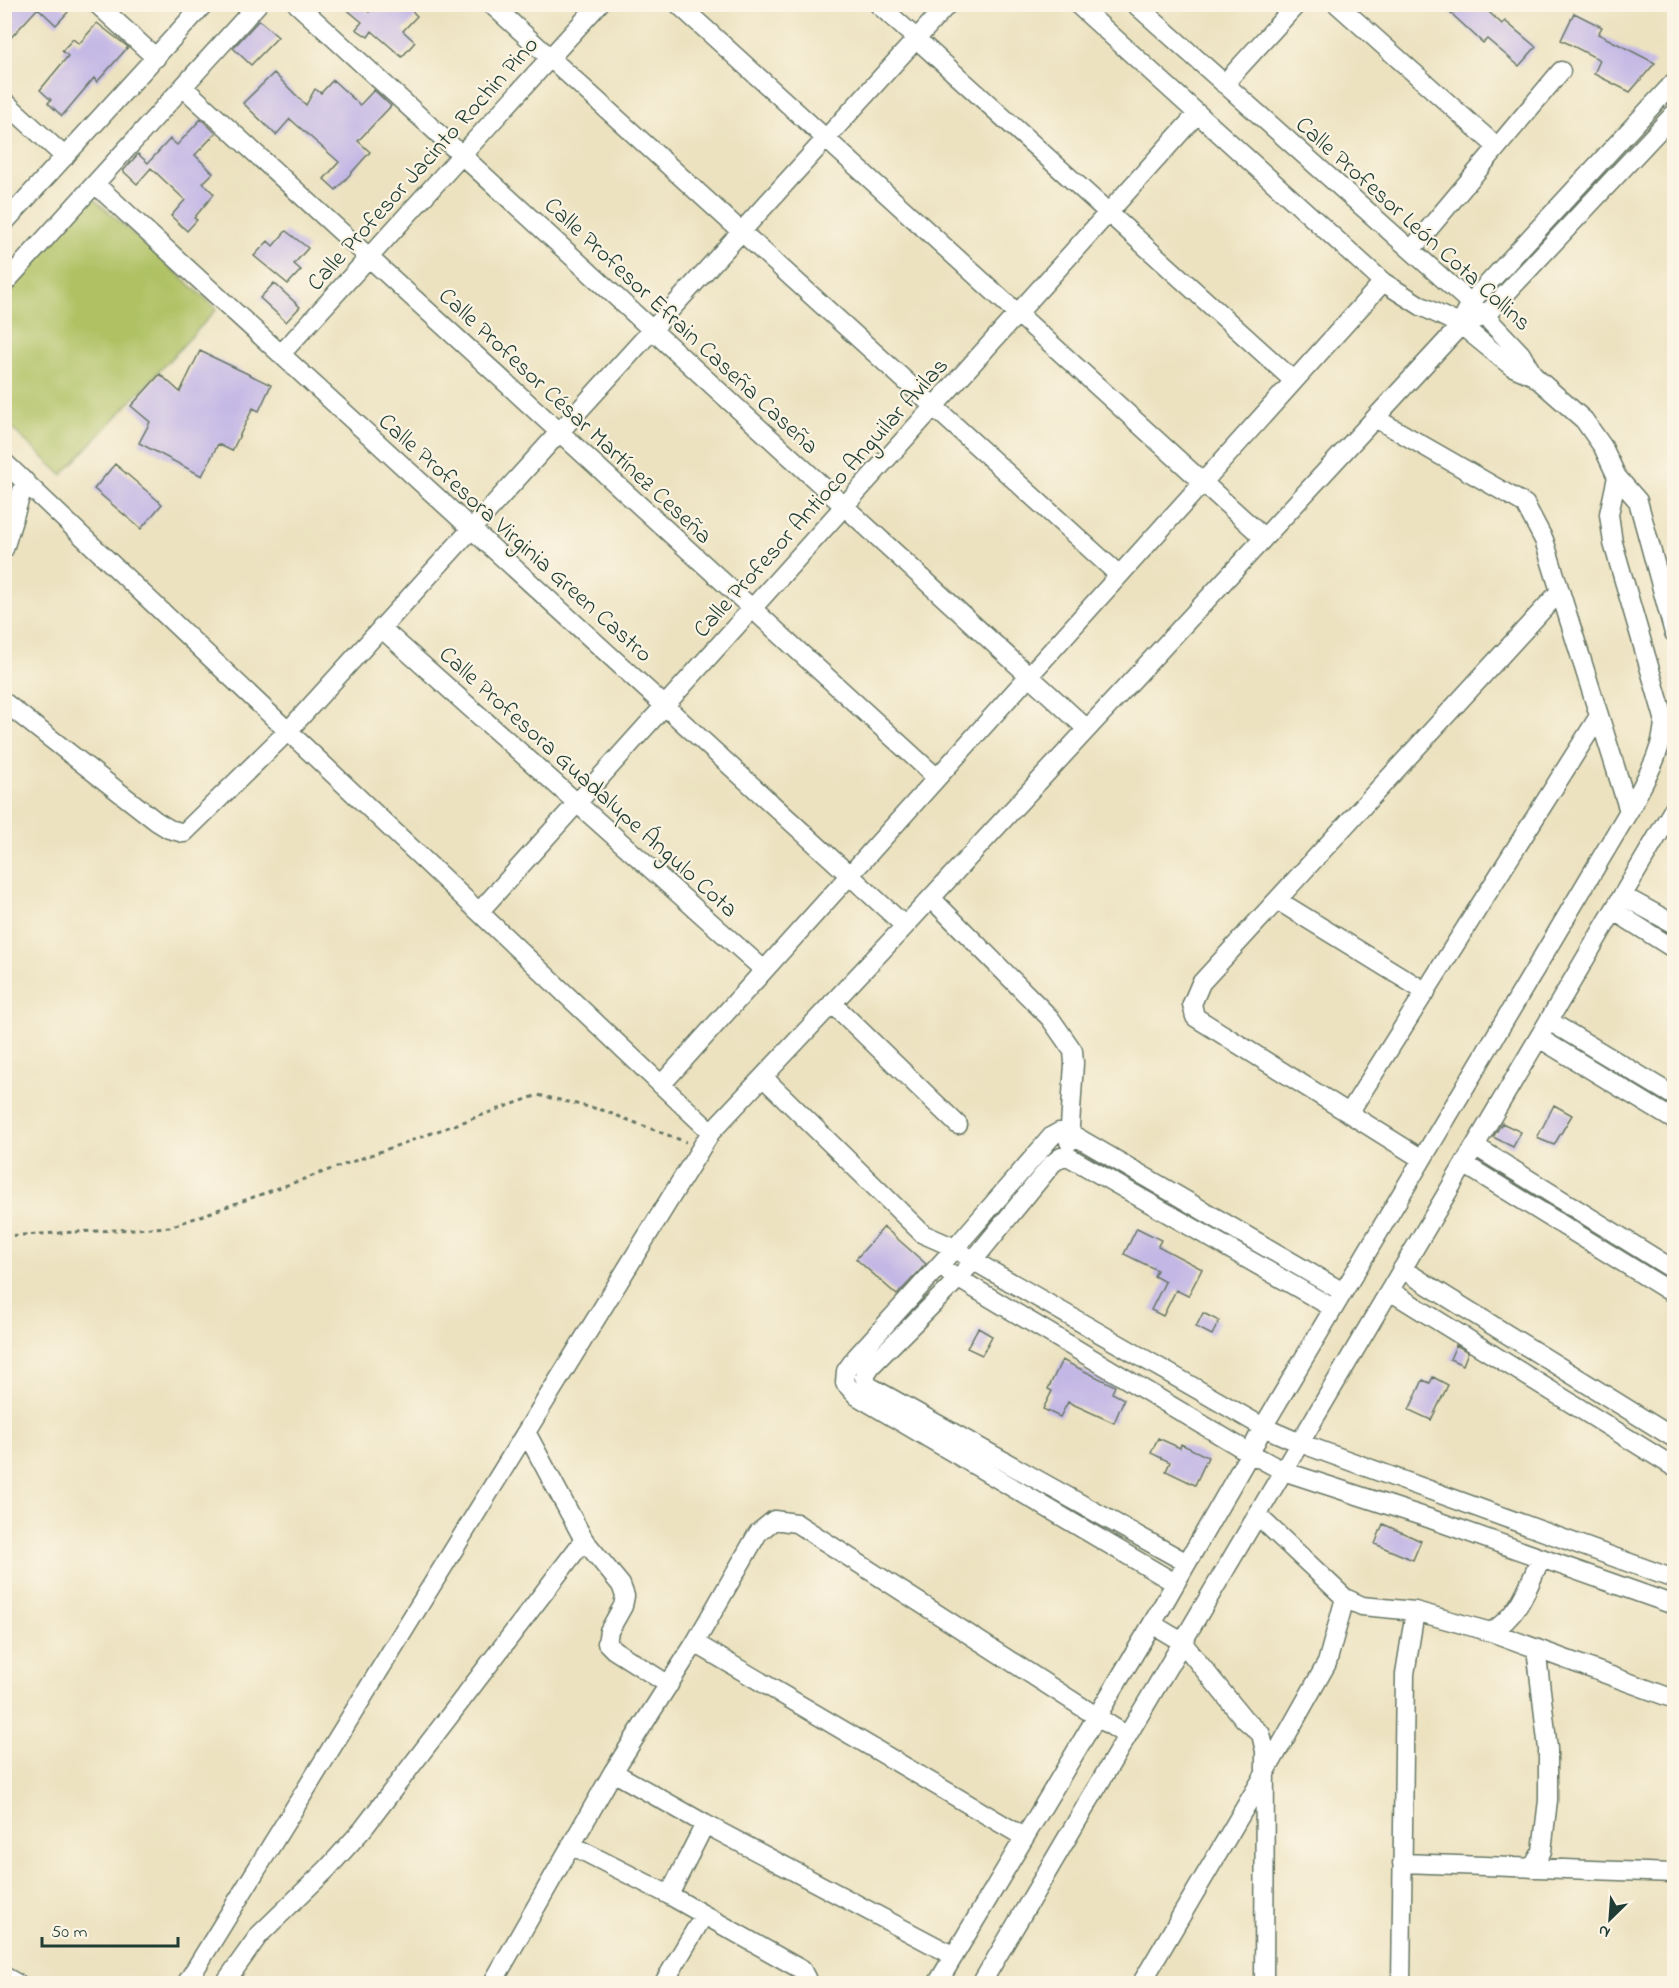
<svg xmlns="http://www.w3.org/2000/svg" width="1679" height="1988" viewBox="0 0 1679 1988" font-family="'Indie Flower',sans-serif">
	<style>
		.green { fill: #afc164; stroke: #677f4c; stroke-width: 1.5 }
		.building { fill: #c3b7e5 }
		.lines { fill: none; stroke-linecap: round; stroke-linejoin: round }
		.minor-casing { stroke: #677765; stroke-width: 21 }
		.path { stroke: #677765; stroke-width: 3; stroke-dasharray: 4.5 4.5; stroke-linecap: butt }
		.minor { stroke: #fff; stroke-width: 18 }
		.labels { text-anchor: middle; stroke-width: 4.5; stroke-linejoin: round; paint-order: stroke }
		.street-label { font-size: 24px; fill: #1f3d34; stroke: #fcf5e5 }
	</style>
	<rect width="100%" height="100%" fill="#fcf5e5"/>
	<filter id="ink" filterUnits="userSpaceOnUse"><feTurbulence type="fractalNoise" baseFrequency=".0167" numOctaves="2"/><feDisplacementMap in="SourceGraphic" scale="12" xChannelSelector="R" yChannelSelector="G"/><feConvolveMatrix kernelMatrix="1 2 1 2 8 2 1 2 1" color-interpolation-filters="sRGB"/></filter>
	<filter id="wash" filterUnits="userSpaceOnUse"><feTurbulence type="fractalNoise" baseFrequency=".008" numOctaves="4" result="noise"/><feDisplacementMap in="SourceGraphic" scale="24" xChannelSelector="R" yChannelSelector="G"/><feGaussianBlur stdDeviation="1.35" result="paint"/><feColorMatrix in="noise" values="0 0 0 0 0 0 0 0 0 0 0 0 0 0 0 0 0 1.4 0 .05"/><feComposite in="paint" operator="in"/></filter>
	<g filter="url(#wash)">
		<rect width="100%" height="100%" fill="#ece2c0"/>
		<!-- green -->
		<path class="green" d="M92,197L217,309L62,475L5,422L4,293Z"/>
		<g id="blocks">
			<!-- building -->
			<path class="building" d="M4,4H60L68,12L56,25L38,8L4,45Z
				M346,4H358L369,12L375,4H392L390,10L395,4H405L417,16L403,31L415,42L402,57L372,31L368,37L356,29L362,22L344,7Z
				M1441,4H1480L1502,24L1505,21L1536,47L1519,66L1487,39L1483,43Z
				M1574,13L1602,27L1598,34L1655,63L1630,92L1594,74L1600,60L1561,40Z
				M259,20L278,37L251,65L233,48Z
				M97,23L128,47L97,82L94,78L62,116L48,103L51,100L40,90L68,56L62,51L73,39L79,44Z
				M274,73L306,105L315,89L321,93L333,80L360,105L374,90L391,106L358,141L370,152L336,190L324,179L339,162L290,119L276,135L243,103Z
				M201,119L216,133L195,155L213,173L203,183L214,194L194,218L197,220L187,231L171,216L185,200L151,168L137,184L123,171L138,154L148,163L170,139L177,145Z
				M286,231L308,248L294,264L301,270L288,284L254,256L268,241L273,246Z
				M274,283L300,307L286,322L260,298Z
				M200,351L271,385L259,411L253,408L232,451L218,444L202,476L139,443L150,422L131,406L160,374L180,392Z
				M115,464L162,504L141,529L94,489Z
				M1554,1105L1572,1115L1554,1145L1537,1138Z
				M1502,1123L1521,1132L1513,1147L1493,1137Z
				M884,1227L926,1264L897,1295L856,1259Z
				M1137,1228L1161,1240L1158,1246L1202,1269L1188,1296L1176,1290L1163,1316L1151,1310L1165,1282L1154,1276L1157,1270L1124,1254Z
				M1203,1313L1219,1321L1212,1335L1196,1327Z
				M978,1328L992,1336L982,1355L967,1348Z
				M1456,1345L1468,1352L1463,1365L1450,1359Z
				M1062,1360L1115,1386L1112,1393L1124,1399L1114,1423L1068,1402L1060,1417L1043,1409L1052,1391L1048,1389Z
				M1433,1377L1448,1385L1431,1420L1409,1410L1423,1380L1430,1383Z
				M1158,1438L1180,1448L1181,1444L1208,1457L1195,1485L1166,1471L1170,1462L1151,1453Z
				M1383,1524L1421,1541L1413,1560L1375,1544Z"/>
		</g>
	</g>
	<g filter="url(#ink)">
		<use href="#blocks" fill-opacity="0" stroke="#677765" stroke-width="1.5"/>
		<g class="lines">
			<!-- minor casing -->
			<g class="minor-casing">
				<path id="minor" d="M97,4L156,58
					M297,4L1087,729
					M491,4L1119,575
					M678,4L1264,538
					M878,4L1294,381
					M1077,4L1383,282L1421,306L1461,325L1511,366L1534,376L1584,420L1603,447L1617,477L1638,501L1674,633
					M1135,4L1485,316L1521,354L1534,376
					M1337,4L1497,147
					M1674,82L1470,303L1461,325L1485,316L1674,114
					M1224,84L1297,4
					M183,87L937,778
					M4,101L65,157
					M95,184L905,926
					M4,223L204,4
					M1411,250L1561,71
					M4,284L258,4
					M281,354L599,4
					M1375,418L1525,504L1544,540L1629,811
					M4,462L711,1132
					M4,549L25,481
					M381,628L764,970
					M4,702L156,821L169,829L184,833L288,731L948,4
					M1623,896L1674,924
					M931,898L1050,1018L1073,1051L1074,1063L1069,1142
					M1277,900L1426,992
					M1614,911L1674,949
					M479,912L1197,114
					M832,1003L958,1125
					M1549,1021L1674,1096
					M1539,1038L1674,1120
					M763,1077L923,1234L955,1248L972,1260L1263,1427L1300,1443L1674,1579
					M661,1085L1383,282
					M1349,1113L1599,716
					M1475,1146L1674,1270
					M1422,1159L1195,1017L1192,1004L1201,983L1560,591
					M1464,1164L1674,1294
					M1402,1269L1674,1438
					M949,1273L1250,1453L1283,1471L1431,1519L1674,1605
					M1390,1291L1674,1467
					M1257,1515L1345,1598L1362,1606L1415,1611L1491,1632L1674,1699
					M584,1540L621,1585L625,1596L623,1606L609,1631L607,1643L614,1650L669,1685
					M1187,1563L869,1386L864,1377L871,1366L958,1279L1052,1164L1061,1157H1069L1333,1308
					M1175,1583L857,1396L845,1383L846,1371L856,1357L955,1248L1052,1136L1059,1132H1068L1343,1292
					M1152,1624L1182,1642L1244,1719L1261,1734L1265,1751L1264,1984
					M1491,1632C1521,1613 1527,1588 1541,1558
					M695,1643L1024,1837
					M613,1772L705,1824L954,1956
					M571,1845L669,1895L802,1970L809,1984
					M1402,1863L1674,1873
					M1532,1868L1542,1851L1548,1800V1749L1536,1648
					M669,1895L705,1824
					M4,1976L18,1984
					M186,1984L711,1132L905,926L1461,325
					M224,1984L259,1935L327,1869L363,1829L584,1540L526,1432
					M492,1984L613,1772L695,1643L758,1533L774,1520L796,1523L1127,1736
					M663,1984L704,1915
					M937,1984L1152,1624L1250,1453L1263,1427L1629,811C1644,781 1664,752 1664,718L1613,543L1609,514L1617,477
					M981,1984L1674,808
					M1141,1984L1263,1777L1327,1663L1345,1598
					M1401,1984L1405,1674L1415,1611"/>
			</g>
			<!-- path -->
			<path class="path" d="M4,1236L170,1227L538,1095L602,1110L686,1142"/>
			<!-- minor -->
			<use href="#minor" class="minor"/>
		</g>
	</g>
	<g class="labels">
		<!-- street labels -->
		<g class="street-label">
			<text transform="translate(422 163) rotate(-48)" y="8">Calle Profesor Jacinto Rochin Pino</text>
			<text transform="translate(1414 223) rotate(42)" y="8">Calle Profesor León Cota Collins</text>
			<text transform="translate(682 325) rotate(43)" y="8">Calle Profesor Efrain Caseña Caseña</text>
			<text transform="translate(576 415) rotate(43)" y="8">Calle Profesor César Martínez Ceseña</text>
			<text transform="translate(820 497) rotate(-48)" y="8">Calle Profesor Antioco Anguilar Avilas</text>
			<text transform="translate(516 537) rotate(42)" y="8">Calle Profesora Virginia Green Castro</text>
			<text transform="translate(589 781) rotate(42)" y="8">Calle Profesora Guadalupe Ángulo Cota</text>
		</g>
	</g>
	<!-- margin -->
	<rect width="1679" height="1988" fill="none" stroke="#fcf5e5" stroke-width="24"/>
	<!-- north arrow -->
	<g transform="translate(1610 1919) rotate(205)" stroke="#fcf5e5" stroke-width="4.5" paint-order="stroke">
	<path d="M0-4.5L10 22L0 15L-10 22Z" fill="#1f3d34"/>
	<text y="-9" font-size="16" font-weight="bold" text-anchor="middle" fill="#1f3d34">N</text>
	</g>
	<!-- scale -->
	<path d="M42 1937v9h136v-9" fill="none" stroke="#1f3d34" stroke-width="3"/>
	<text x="51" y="1937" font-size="18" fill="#1f3d34" stroke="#fcf5e5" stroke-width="4.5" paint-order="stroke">50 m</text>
</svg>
